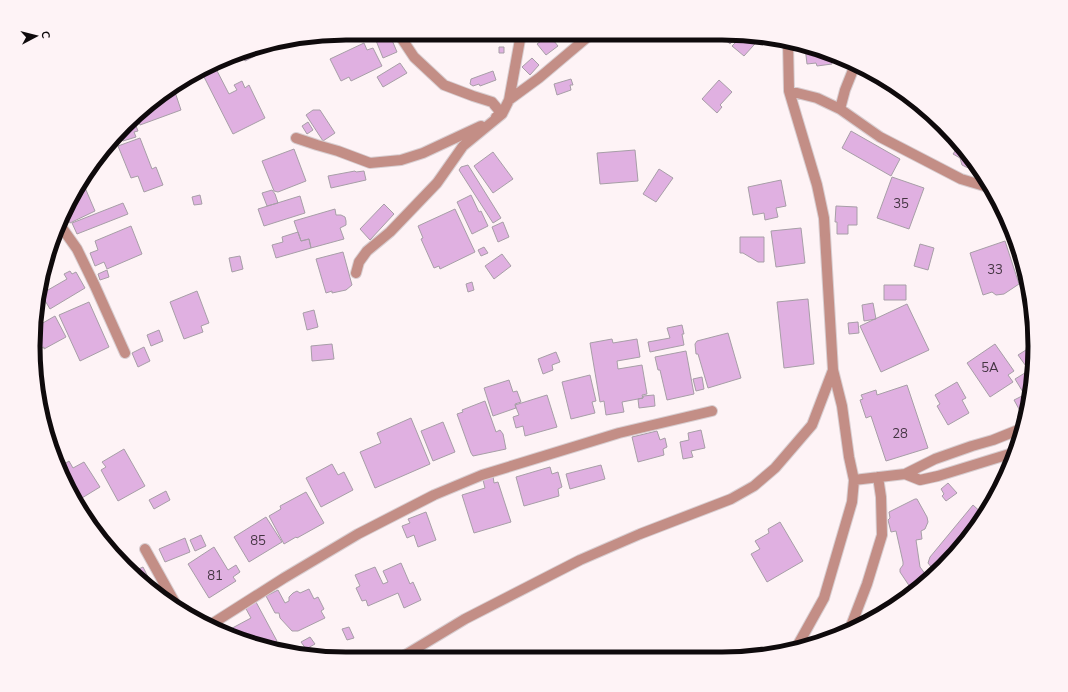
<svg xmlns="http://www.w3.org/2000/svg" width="1068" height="692" viewBox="0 0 1068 692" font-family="Mulish,sans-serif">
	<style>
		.building { fill: #e0b0e1; stroke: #a79ea7 }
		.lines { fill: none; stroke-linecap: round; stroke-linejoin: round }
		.minor-casing { stroke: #d8ced1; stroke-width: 12 }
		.minor { stroke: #c38e86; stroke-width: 10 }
		.labels { text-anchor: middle; stroke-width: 3; stroke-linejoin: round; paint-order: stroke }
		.number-label { font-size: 13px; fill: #433441 }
		.rim { fill: none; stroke: #0f0a0c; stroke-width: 5 }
	</style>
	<rect width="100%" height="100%" fill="#fef3f6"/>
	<!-- building -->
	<path class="building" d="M387,33H389L397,52L383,58L375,38Z
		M427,34H448L437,41Z
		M549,35L558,46L546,55L537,44Z
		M720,35L738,36L730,44Z
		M742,36H762L744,56L732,46Z
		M364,43L367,50L373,48L382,66L351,81L349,77L341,81L330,59Z
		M260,47L263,52L245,61L240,52L246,50Z
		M499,47H504V53H499Z
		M805,47L834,55L835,59L831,60L832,64L817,66L816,63L807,64Z
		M532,58L539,65L530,75L522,67Z
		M400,63L407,73L383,87L377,77Z
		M214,65L229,94L237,90L234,85L242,81L245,88L249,85L265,118L233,134L201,71Z
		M493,71L496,80L480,86L479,84L473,86L470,84L471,79Z
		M571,79L573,85H570L571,90L557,95L554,84Z
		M719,80L732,92L720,105L722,107L717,113L702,99Z
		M173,86L181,110L140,125L138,118Z
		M313,110H320L335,133L323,141L306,115Z
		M134,121L138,131L134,132L136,137L123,141L120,134Z
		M308,122L313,130L307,134L302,126Z
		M851,131L900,159L891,176L842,148Z
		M140,138L152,169L156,167L163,185L144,192L138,176L131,178L118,146Z
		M960,144L970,155L980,171L966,167L962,165L960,158L953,154Z
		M294,149L306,181L278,192L274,191L262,161Z
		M635,150L638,181L600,184L597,153Z
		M493,152L513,179L493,193L474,166Z
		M468,165L501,218L493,223L459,170L461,167Z
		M659,169L673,178L656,202L643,194Z
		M355,171L356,172L364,171L366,180L331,188L328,176Z
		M892,177L924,188L909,229L877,218Z
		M781,180L786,206L776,208L778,217L765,220L764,213L753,215L748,187Z
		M83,183L95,211L70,223L66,215Z
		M272,190L275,194L278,203L267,206L262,193Z
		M200,195L202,204L194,205L192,197Z
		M471,195L479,212L481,211L488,226L472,234L457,202Z
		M300,196L305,213L264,226L258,209Z
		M123,203L128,214L77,234L72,223Z
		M384,204L394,214L370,240L360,229Z
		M836,206L857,207V225H848V234H837V222H835Z
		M335,209L336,215H341L345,217L346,221V225L340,228L344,239L311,248L309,239L301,241L294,221Z
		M455,209L475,252L440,269L439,266L434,268L421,239L423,238L418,226Z
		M503,222L509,237L498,242L492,227Z
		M131,226L142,254L107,269L104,262L95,266L90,253L98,250L95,241Z
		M801,228L805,263L776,267L771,231Z
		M298,232L301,241L309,239L311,248L276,258L272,245L283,242L282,237Z
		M740,237H764V262H758L743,253H740Z
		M1005,241L1019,284L1004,294L996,295L992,292L983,295L970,253Z
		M1014,241H1015L1024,265L1027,282H1026L1024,276L1020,274L1013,253L1015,248Z
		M920,244L934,248L928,270L914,266Z
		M484,247L488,253L481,256L478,250Z
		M343,252L352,285L346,290L332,293V291L326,293L316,259Z
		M502,254L511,266L494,279L485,266Z
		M240,256L243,269L232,272L229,258Z
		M107,270L109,277L100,280L98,274Z
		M70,271L72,274L76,272L85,288L50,309L41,294L67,279L64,274Z
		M472,282L474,290L468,292L466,284Z
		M884,285H906V300H884Z
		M197,291L209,323L201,326L203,332L184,339L170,302Z
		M808,299L814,364L784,368L777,302Z
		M89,302L109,347L80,361L59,315Z
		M873,303L876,319L864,321L862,305Z
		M907,304L929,350L881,372L860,326Z
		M314,310L318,327L307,330L303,313Z
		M55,316L66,337L44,349V347L36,351L34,328Z
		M858,322L859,333L849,334L848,323Z
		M682,325L684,334H682L684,345L650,352L648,342L670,338L667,328Z
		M159,330L163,341L151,346L147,335Z
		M728,333L741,378L708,388L698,354H696L695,344L697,341Z
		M612,339L613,343L637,339L640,357L617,361L618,369L642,365L647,394L642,395L643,398L622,402L624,412L606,415L604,401L600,402L590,343Z
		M332,344L334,359L312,361L311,346Z
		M995,344L1014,371L1008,375L1013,382L990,397L967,363Z
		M144,347L150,361L138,367L132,353Z
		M1026,350L1033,360V365L1028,369L1018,355Z
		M686,351L694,394L667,400L660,370H658L655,357Z
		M556,352L560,362L552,365L553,370L543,374L538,359Z
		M1033,368L1032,387L1029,402L1015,379Z
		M590,375L596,401L592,402L595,413L571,419L562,382Z
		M702,377L704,389L696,391L693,379Z
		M509,380L513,392L517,391L521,402L515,404L516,408L493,416L484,388Z
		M957,382L966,398L962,400L969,413L948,425L937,406L940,404L935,395Z
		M907,385L928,448L886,461L871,416L866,418L860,400L863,399L861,395L876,390L877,395Z
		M547,395L557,427L525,436L523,426L516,428L513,417L519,415L515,405Z
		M654,395L655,406L639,408L638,399L643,398V396Z
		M1022,396L1028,407L1025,420L1014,400Z
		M485,401L496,432L500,430L503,434L506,449L473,456L471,453L457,414L463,412L462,410Z
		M411,418L430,464L375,488L360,452L381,443L377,433Z
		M443,422L455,452L433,461L421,431Z
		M701,430L705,448L691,451L693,457L683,459L680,442L689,440L688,433Z
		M657,431L660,440L665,438L667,447L663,449L664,455L638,462L632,437Z
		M124,449L145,486L118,501L101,470L106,467L102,462Z
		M69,461L73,468L84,462L100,487L77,501L71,491L70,492L60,467Z
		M332,464L338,475L344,472L353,490L321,507L306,478Z
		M601,465L605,479L570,489L566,474Z
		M550,467L552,474L558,472L562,487L558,489L559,496L524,506L516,477Z
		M493,476L494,483L498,482L511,522L474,533L462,495L485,488L483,480Z
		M948,483L957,493L946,501L942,496L944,494L941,489Z
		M166,491L170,500L154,509L149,500Z
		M306,492L324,523L297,538L296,537L284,544L269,516L281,509L280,506Z
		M915,499H917L927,517L928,522L925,529L921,531L922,539L916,540L920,567L929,579L914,593L900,572V569L903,565V562L896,531L891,532L888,520L890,518L889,512Z
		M973,505L984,515L957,552L936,573L928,563L930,557Z
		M426,512L436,540L418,547L414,535L407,538L402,526L410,523L408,519Z
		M266,517L282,542L249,562L234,537Z
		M780,522L803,561L767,582L751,554L760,549L755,541L769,533L768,529Z
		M201,535L206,546L195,551L190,540Z
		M185,538L190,552L165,562L159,549Z
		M214,547L228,570L236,565L240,572L233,577L236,581L209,598L188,564Z
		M401,563L410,584L413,582L421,600L404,608L398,593L368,606L366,600L362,601L356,588L360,586L355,575L375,567L383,584L388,582L383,571Z
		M143,567L155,591L140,581L132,572Z
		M309,589L314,599L318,597L324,609L321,611L325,618L298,631H292L280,618L279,613H275L266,596L278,590L285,603L289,601V597L293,593L297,591L300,593Z
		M256,602L277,641L267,646L226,635L223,633L251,618L245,607Z
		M349,627L354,638L347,640L342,629Z
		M310,637L315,644L306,649L301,642Z"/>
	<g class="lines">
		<!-- minor casing -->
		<g class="minor-casing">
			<path id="minor" d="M788,42L789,91L817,185L824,218L833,370L842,406L849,457L854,480L852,502L824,598L795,650
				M789,91L817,98L840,109L880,137L961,179L991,188
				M509,100L521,34
				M840,109L845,90L855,65
				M496,117L502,114L509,100L539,78L590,35
				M296,138L317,145L338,151L370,163L401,160L423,153L481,126
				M60,225L77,249L95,286L125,353
				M356,273L359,262L367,251L390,232L437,183L463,146L502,114L492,102L473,96L444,85L414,57L398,33
				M905,474L920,480L938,476L1016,452
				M854,480L905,474L935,459L972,446L993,440L1023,428
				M145,549L175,603
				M210,625L284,578L358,534L434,495L482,475L619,433L712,411
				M849,631L867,584L882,535L881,497L878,477
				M402,657L465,619L580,560L640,534L731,499L754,486L775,468L812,425L833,370"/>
		</g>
		<!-- minor -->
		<use href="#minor" class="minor"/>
	</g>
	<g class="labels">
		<!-- number labels -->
		<g class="number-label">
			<text x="901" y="208">35</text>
			<text x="995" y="274">33</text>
			<text x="990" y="372">5А</text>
			<text x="900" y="438">28</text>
			<text x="258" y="545">85</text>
			<text x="215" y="580">81</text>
		</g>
	</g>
	<!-- crop -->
	<path d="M0 0H1068V692H0ZM346 40H722A306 306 0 0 1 1028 346V346A306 306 0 0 1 722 652H346A306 306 0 0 1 40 346V346A306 306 0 0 1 346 40Z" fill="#fef3f6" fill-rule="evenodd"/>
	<path class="rim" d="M346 40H722A306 306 0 0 1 1028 346V346A306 306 0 0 1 722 652H346A306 306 0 0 1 40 346V346A306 306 0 0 1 346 40Z"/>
	<!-- north arrow -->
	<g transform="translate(36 36) rotate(83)" stroke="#fef3f6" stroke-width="3" paint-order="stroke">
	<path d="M0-3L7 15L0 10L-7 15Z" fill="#0f0a0c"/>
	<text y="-6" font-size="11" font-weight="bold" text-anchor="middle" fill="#0f0a0c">С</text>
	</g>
</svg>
